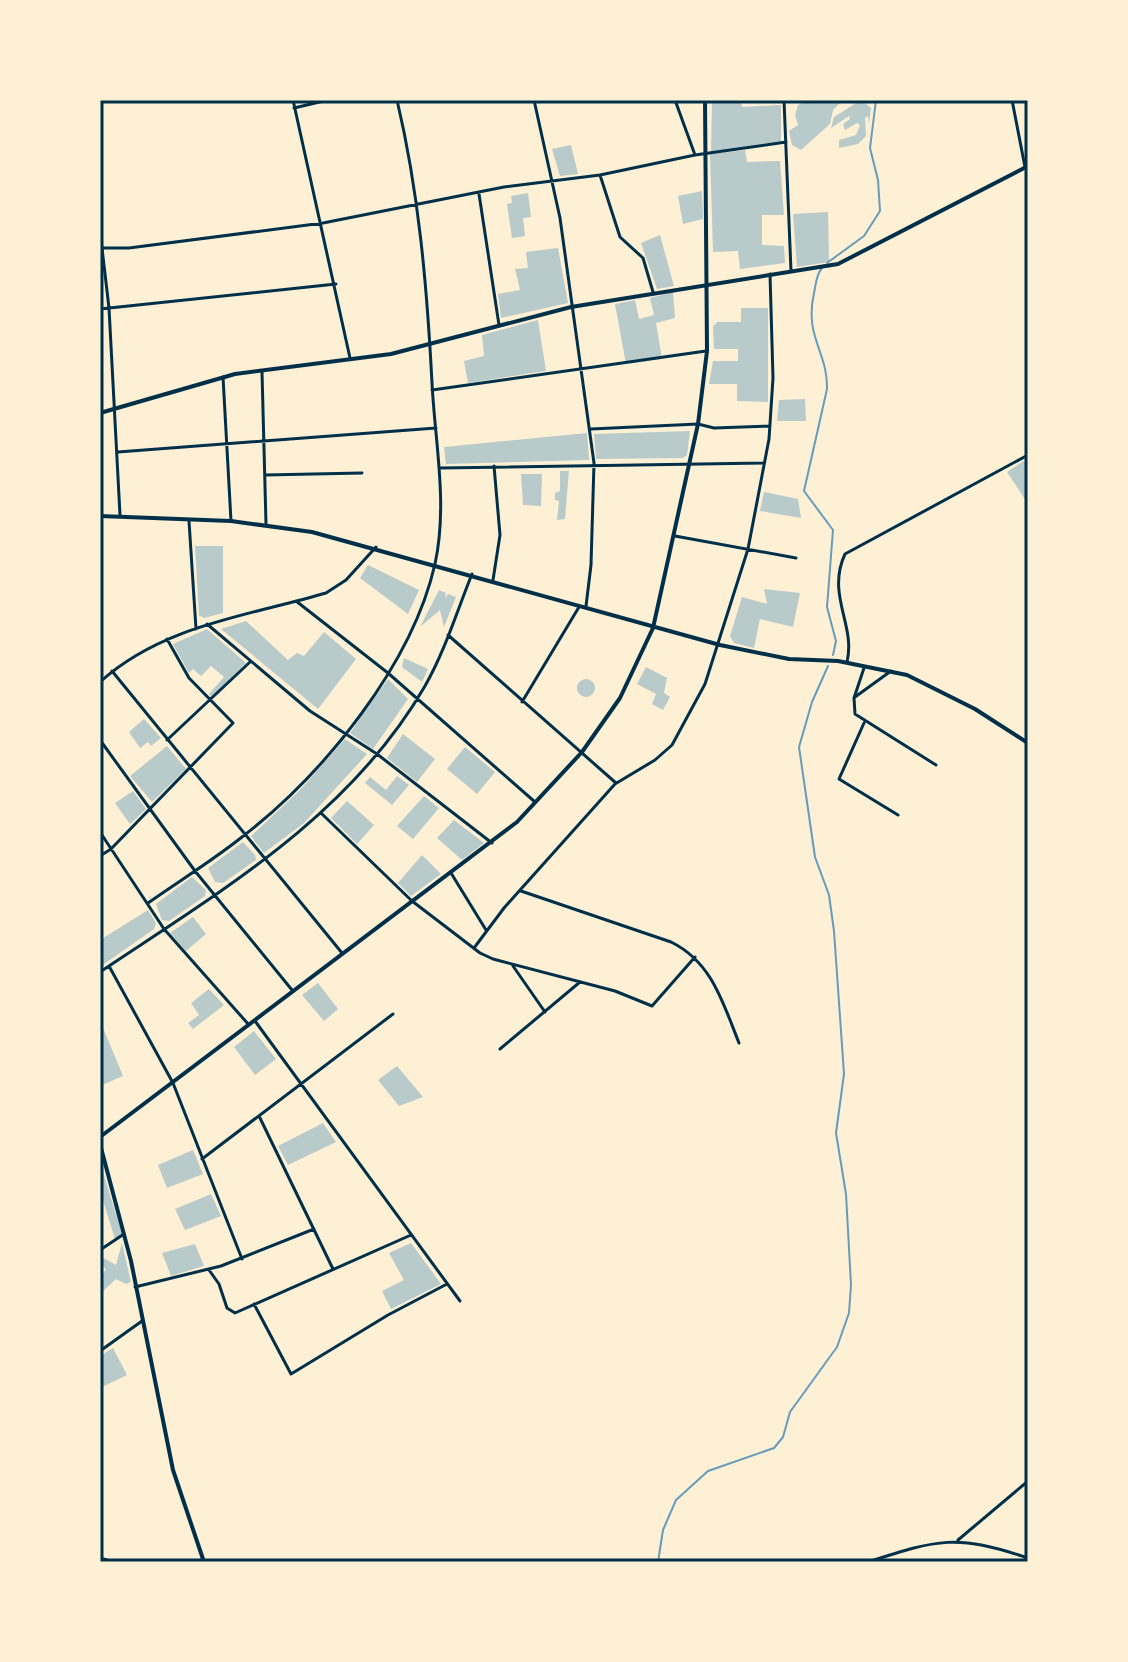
<svg xmlns="http://www.w3.org/2000/svg" width="1128" height="1662" viewBox="0 0 1128 1662" font-family="'Roboto Condensed',sans-serif">
	<style>
		.green { fill: #b9caca }
		.lines { fill: none; stroke-linecap: round; stroke-linejoin: round }
		.stream { stroke: #669bbc; stroke-width: 2 }
		.minor { stroke: #003049; stroke-width: 3 }
		.tertiary { stroke: #003049; stroke-width: 4 }
		.secondary { stroke: #003049; stroke-width: 5 }
		.neatline { fill: none; stroke: #003049; stroke-width: 3 }
	</style>
	<rect width="100%" height="100%" fill="#fdf0d5"/>
	<!-- green -->
	<path class="green" d="M712,100H741L742,107L781,105V141L711,152Z
		M809,100H843L833,110L830,124L801,150L792,145L789,131L798,125L795,115L798,105Z
		M861,100L871,108L869,124L868,116L865,118L866,136L858,144L839,148V140L856,135L860,125L857,123L845,130L843,124L850,119L849,116L831,128L834,117Z
		M571,145L578,174L560,176L552,149Z
		M745,150L747,162L780,161L784,215H762V245L784,246L785,263L740,269L738,251L713,252L710,154Z
		M702,191L703,219L683,224L678,196Z
		M528,193L531,217L523,218L525,236L512,238L507,204L512,203L511,196Z
		M828,212L829,262L797,267L793,214Z
		M660,235L674,286L657,289L641,243Z
		M558,248L568,303L501,318L498,294L520,290L515,269L528,268L526,252Z
		M673,292L675,318L656,323L662,359L626,364L615,304L635,300L639,319L654,315L650,298Z
		M741,308H768V402L737,401V384H709L713,361H738V349H714L713,327L717,322H741Z
		M538,320L546,371L468,383L464,361L484,356L482,335Z
		M805,399L806,421H777L779,400Z
		M690,431L687,455L683,458L596,459L594,434Z
		M587,433L589,460L446,464L444,447Z
		M1028,458V504L1007,472Z
		M560,471H569L565,519L557,520L559,501L555,500V493L560,491Z
		M521,474H542L541,506L523,505Z
		M764,492L798,499L801,518L760,511Z
		M195,546H223V613L204,618L199,615Z
		M368,565L419,590L408,614L360,578Z
		M764,589L800,593L793,627L760,619L754,648L734,643L730,636L742,597L767,604Z
		M439,590L446,593L445,599L448,594L456,597L444,627L440,610L420,627Z
		M246,621L288,660L297,653L304,656L324,632L356,659L318,709L221,629Z
		M207,629L246,663L212,697L209,694L224,677L211,666L201,676L193,669L189,673L173,644Z
		M404,658L428,669L422,682L402,667Z
		M646,667L667,678L664,693L670,697L663,710L652,704L656,694L637,684Z
		M388,679L408,699L373,749L350,733Z
		M577 688a9 9 0 1 1 18 0a9 9 0 1 1-18 0Z
		M144,719L161,738L151,746L148,742L140,748L129,732Z
		M403,734L435,759L417,782L387,758Z
		M345,739L367,754L304,823L264,853L251,836L300,790Z
		M167,746L186,769L152,802L130,776Z
		M465,747L495,772L477,794L447,769Z
		M397,776L409,785L392,805L365,783L370,777L386,790Z
		M133,791L146,809L130,824L115,803Z
		M424,796L439,808L413,839L397,826Z
		M347,801L374,825L357,844L331,818Z
		M454,820L484,843L462,860L437,838Z
		M243,842L255,855L256,860L223,883L215,882L208,868Z
		M422,855L441,874L411,896L398,883Z
		M192,877L206,890L205,896L169,921L162,920L156,904Z
		M148,910L156,923L154,929L100,967V940Z
		M193,917L206,934L186,951L170,933Z
		M318,983L338,1009L324,1021L302,995Z
		M209,989L224,1005L193,1029L188,1023L199,1015L191,1003Z
		M101,1023L123,1076L100,1086V1024Z
		M254,1031L276,1059L255,1075L234,1047Z
		M397,1066L423,1097L399,1106L378,1080Z
		M323,1123L336,1142L288,1165L278,1146Z
		M193,1150L203,1174L167,1188L158,1165Z
		M100,1162L122,1234L115,1239L102,1197Z
		M211,1194L221,1216L185,1230L175,1209Z
		M122,1243L131,1282L126,1284L116,1279L100,1294V1278L106,1269L100,1264V1256L116,1265Z
		M411,1243L441,1284L391,1309L382,1291L404,1280L389,1253Z
		M195,1244L204,1266L171,1276L162,1253Z
		M113,1348L127,1375L100,1388V1356Z"/>
	<g class="lines">
		<!-- stream -->
		<path class="stream" d="M827,263L864,236L880,211L878,180L870,148L876,100
			M822,268C816,275 816,284 814,293C804,337 828,352 827,389L804,491L833,530L827,607L836,641L833,655
			M658,1562L663,1530L676,1500L708,1471L774,1448L783,1437L790,1412L837,1347L849,1313L851,1285L846,1194L836,1133L844,1074L834,931L829,895L815,857L799,747L812,702L828,666"/>
		<!-- minor -->
		<path class="minor" d="M293,100L350,358
			M534,100L560,218L594,463L591,565L586,606
			M675,100L695,155
			M784,100L791,271
			M1012,100L1025,167
			M294,108L328,100
			M100,143V196
			M600,175L620,237L643,258L653,292
			M479,194L499,325
			M100,231L109,308L120,515
			M102,248H129L323,223L504,187L600,175L695,155L786,142
			M100,309L336,284
			M262,372L266,524
			M223,377L231,521
			M432,390L706,351
			M591,429L698,424L714,428L770,426
			M118,452L436,428
			M440,468L764,463
			M265,475L362,473
			M189,521L196,629
			M675,536L796,558
			M493,580L500,535L494,466
			M296,601L388,673L535,802
			M207,624L310,711L377,754L492,843
			M448,635L616,783
			M847,662C856,625 826,595 845,554L1028,455
			M864,668L854,698L855,714L936,765
			M112,671L342,953
			M100,682C163,625 248,616 326,593L346,580L376,547
			M855,697L891,671
			M522,702L579,607
			M864,723L839,779L898,815
			M100,740L195,871L292,990
			M167,740L250,662
			M322,814L412,901L480,953L493,959L615,991L652,1006L695,957
			M100,832L164,929L249,1025
			M100,856L111,849L233,723L189,678L167,639
			M451,873L486,930
			M521,891L671,942C712,962 723,1003 739,1043
			M148,903C179,881 212,861 242,837C324,774 412,665 435,564C448,504 435,443 432,383C427,287 419,193 397,100
			M474,948L504,908L615,784L655,760L672,745L705,684L748,549L769,439L773,378L770,274
			M109,966L173,1083L242,1259
			M513,966L545,1012
			M100,972C221,891 350,816 425,686C445,651 457,611 472,574
			M255,1021L460,1301
			M500,1049L580,982
			M260,1118L333,1269
			M202,1159L393,1014
			M100,1250L124,1234
			M209,1270L219,1284L227,1308L235,1313L411,1235
			M135,1287L221,1266L314,1229
			M254,1304L291,1374L388,1315L447,1284
			M100,1351L142,1321
			M958,1540L1028,1481
			M868,1562C939,1539 956,1534 1028,1558"/>
		<!-- tertiary -->
		<path class="tertiary" d="M100,413L235,374L391,354L571,307L838,264L1028,166
			M100,516L231,521L312,532L720,645L789,659L838,661L907,675L975,709L1028,743
			M100,1137L517,822L582,752L620,698L653,628L698,424L707,351L705,100
			M100,1144L131,1261L173,1470L204,1562"/>
		<!-- secondary -->
		<path class="secondary" d="M100,1559L110,1562"/>
	</g>
	<!-- border -->
	<rect width="1128" height="1662" fill="none" stroke="#fdf0d5" stroke-width="204"/>
	<rect x="102" y="102" width="924" height="1458" class="neatline"/>
</svg>
